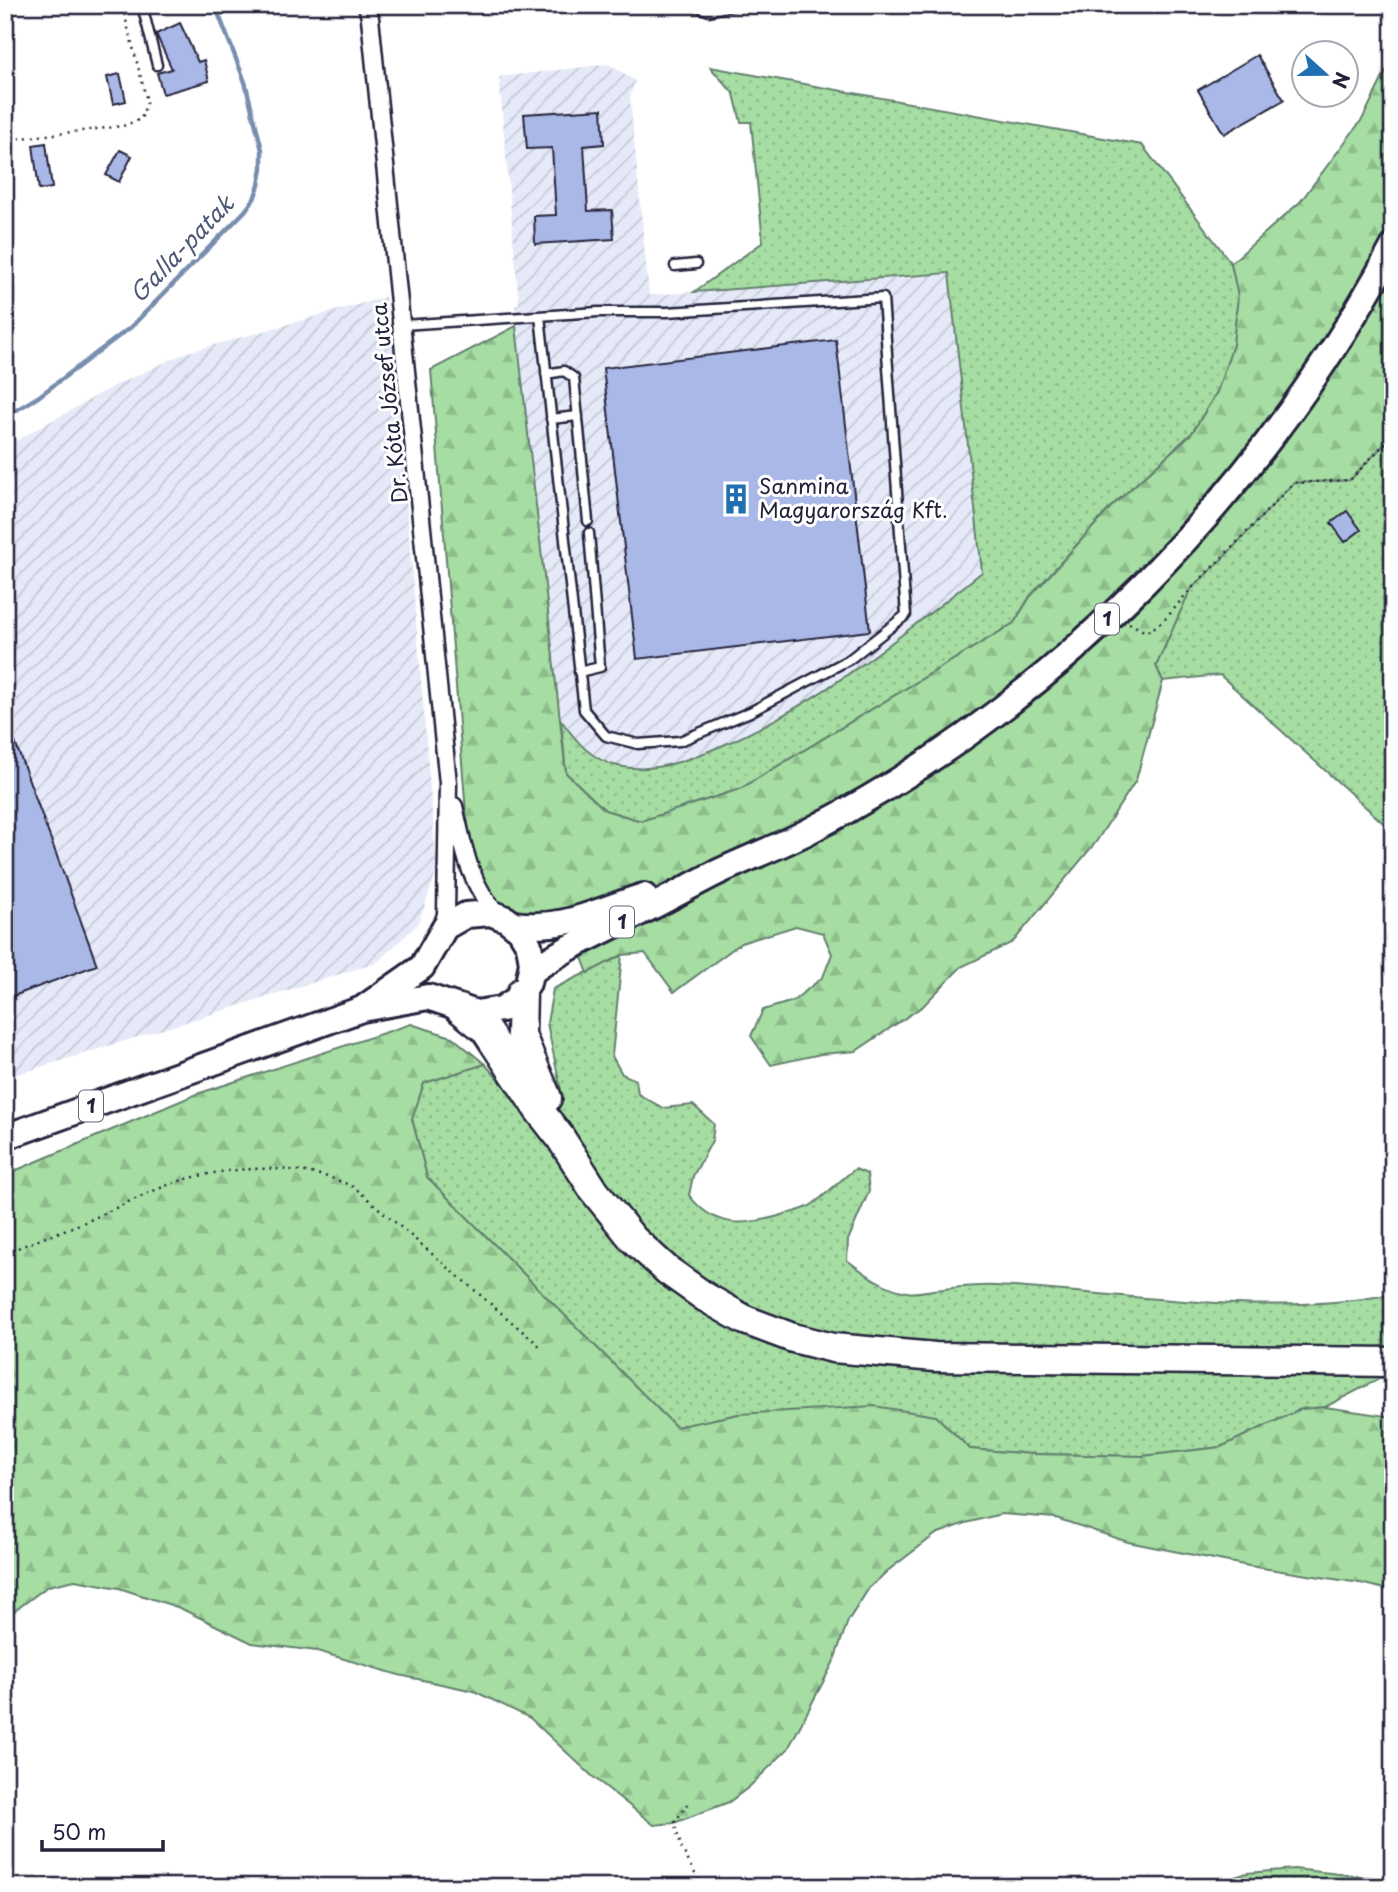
<svg xmlns="http://www.w3.org/2000/svg" width="1398" height="1892" viewBox="0 0 1398 1892" font-family="'Playpen Sans',sans-serif">
	<style>
		.industrial { fill: url(#industrial-furrows) }
		.grass { fill: url(#grass-dots); stroke: #64806e; stroke-width: 2 }
		.forest { fill: url(#forest-firs); stroke: #64806e; stroke-width: 2 }
		.lines { fill: none; stroke-linecap: round; stroke-linejoin: round }
		.stream { stroke: #788dae; stroke-width: 4.5 }
		.building { fill: #aab8e7; stroke: #22223b; stroke-width: 2 }
		.service-casing { stroke: #22223b; stroke-width: 13 }
		.minor-casing { stroke: #22223b; stroke-width: 21 }
		.primary-casing { stroke: #22223b; stroke-width: 30 }
		.motorway-casing { stroke: #22223b; stroke-width: 33 }
		.path { stroke: #22223b; stroke-width: 2.5; stroke-dasharray: 2 5; stroke-linecap: butt }
		.service { stroke: #fff; stroke-width: 8 }
		.minor { stroke: #fff; stroke-width: 16 }
		.primary { stroke: #fff; stroke-width: 24 }
		.motorway { stroke: #fff; stroke-width: 28 }
		.labels { text-anchor: middle; stroke-width: 6; stroke-linejoin: round; paint-order: stroke }
		.shield { fill: #fff; stroke: #646476; stroke-width: 2 }
		.shield-label { font-size: 19px; font-weight: bold; fill: #22223b }
		.street-label { font-size: 21px; fill: #22223b; stroke: #fff }
		.poi-label { font-size: 21px; fill: #22223b; stroke: #fff; text-anchor: start }
		.water-label { font-size: 23px; font-style: italic; fill: #4d5874; stroke: #fff }
	</style>
	<defs>
		<pattern id="industrial-furrows" width="10" height="10" patternUnits="userSpaceOnUse" patternTransform="scale(1.75)"><rect width="10" height="10" fill="#e6eaf8"/><path d="M-1 1l2-2M0 10L10 0M9 11l2-2" fill="none" stroke="#c5c8d6"/></pattern>
		<pattern id="grass-dots" width="8" height="8" patternUnits="userSpaceOnUse" patternTransform="scale(1.75)"><rect width="8" height="8" fill="#a5dda2"/><path d="M2 2h.1M6 6h.1" fill="none" stroke="#8ebd8c" stroke-width="1.8" stroke-linecap="round"/></pattern>
		<pattern id="forest-firs" width="22" height="20" patternUnits="userSpaceOnUse" patternTransform="scale(1.75)"><rect width="22" height="20" fill="#a5dda2"/><path d="M5 1l3.5 6h-7zM16 11l3.5 6h-7z" fill="#8ebd8c"/></pattern>
	</defs>
	<rect width="100%" height="100%" fill="#fff"/>
	<filter id="ink" filterUnits="userSpaceOnUse"><feTurbulence type="fractalNoise" baseFrequency=".0143" numOctaves="2"/><feDisplacementMap in="SourceGraphic" scale="14" xChannelSelector="R" yChannelSelector="G"/><feConvolveMatrix kernelMatrix="1 2 1 2 8 2 1 2 1" color-interpolation-filters="sRGB"/></filter>
	<g filter="url(#ink)">
		<!-- industrial -->
		<path class="industrial" d="M609,64L635,81L630,98L649,295L949,273L982,572L872,660L761,729L678,764L648,768L618,766L596,758L580,746L561,720L516,326L515,305L519,304L499,77Z
			M385,297L393,344L437,871L418,924L376,963L5,1078V447L116,385L185,353Z"/>
		<!-- grass -->
		<path class="grass" d="M710,67L1142,145L1231,263L1238,296L1233,345L1217,392L1192,433L1112,506L1030,596L1014,623L740,789L641,821L605,810L566,773L561,720C576,741 591,760 618,766C654,774 688,760 721,746C818,705 900,637 982,572L949,273L694,292L763,242L751,122H741L734,94Z
			M1393,435V831H1392L1220,675L1163,681L1156,666L1190,590L1227,554L1293,483L1350,480Z
			M622,955L612,1056L622,1074L636,1080L638,1094L663,1108L693,1105L714,1124L712,1141L693,1176L689,1195C714,1229 745,1226 782,1215C792,1212 805,1210 813,1204C828,1193 840,1180 855,1169L867,1174L869,1191L848,1240L847,1260C865,1274 884,1288 907,1292C915,1294 925,1291 933,1290C954,1288 975,1285 996,1286C1126,1293 1264,1319 1393,1294V1372L1325,1407L1301,1409L1221,1447L1143,1456L1031,1454L970,1449L936,1416L739,1414L676,1427L427,1177L412,1119L424,1083L485,1064L535,1122L563,1100L547,1023L553,989Z
			M1294,1869L1393,1880V1887H1205L1247,1873Z"/>
		<!-- forest -->
		<path class="forest" d="M1393,57V435L1350,480L1293,483L1227,554L1190,590L1156,666L1163,681L1136,780L1096,842L1013,942L961,967L923,1006L856,1051L821,1054L771,1065L751,1036L763,1010L793,1001L823,977L832,954L823,933L796,926L741,943L674,992L645,953L622,955L588,973L569,924L500,910L476,869L466,813L431,370L516,326L566,773L605,810L641,821L740,789L1014,623L1030,597L1112,506L1192,433L1217,392L1233,345L1238,296L1231,263L1300,202L1363,118Z
			M411,1024L452,1037L485,1064L424,1083L412,1119L427,1177L676,1427L739,1414L874,1406L936,1416L970,1449L1031,1454L1143,1456L1221,1447L1301,1409L1325,1407L1393,1417V1591L1360,1583L1249,1566L1128,1542L1056,1518L1001,1514L966,1523L936,1534L890,1569L869,1588L848,1621L833,1663L788,1749L749,1787L729,1802L674,1823L654,1825L592,1776L530,1718L474,1691L399,1675L317,1651L252,1643L180,1608L119,1588L75,1580L48,1586L5,1618V1175L197,1094Z"/>
		<g class="lines">
			<!-- stream -->
			<path class="stream" d="M5,417L38,397L131,327L245,211L254,199L259,185L262,168V150L245,82L215,5"/>
		</g>
		<!-- building -->
		<path class="building" d="M180,23L198,62L204,60L209,81L163,94L157,73L172,69L156,34Z
			M1257,55L1284,100L1224,134L1198,90Z
			M120,74L126,101L113,104L107,77Z
			M602,109L604,144L584,146L588,211L612,210L614,239L535,244L534,216L556,215L552,148L527,149L524,114Z
			M46,143L52,188L39,190L33,145Z
			M120,150L132,156L119,182L106,175Z
			M836,340L870,631L637,659L603,368Z
			M1347,511L1361,530L1345,542L1331,523Z
			M5,715L97,965L5,999Z"/>
		<g class="lines">
			<!-- service casing -->
			<g class="service-casing">
				<path id="service" d="M142,5L157,65
					M693,5L709,11L734,5
					M675,266L696,264
					M403,325L598,312H667L883,298L906,615L850,659L750,712L680,741L638,744L606,736L584,710L540,316
					M546,374L564,371L574,378L588,521
					M551,419L578,416
					M579,672L600,667L589,533"/>
			</g>
			<!-- minor casing -->
			<g class="minor-casing">
				<path id="minor" d="M367,5L370,18L448,783L446,914L441,931
					M454,806C463,846 469,884 498,915"/>
			</g>
			<!-- primary casing -->
			<g class="primary-casing">
				<path id="primary" d="M514,924C565,931 597,910 644,896
					M531,972C564,948 600,933 637,914C663,902 688,887 714,874C745,859 778,847 809,831C1056,704 1262,491 1393,247
					M5,1137L362,1009L428,997L476,1013L502,1009L517,999L528,983L532,963L529,945L520,930L506,919L491,913L466,915L445,927L422,967L362,1009"/>
			</g>
			<!-- motorway casing -->
			<g class="motorway-casing">
				<path id="motorway" d="M522,992L521,1035L547,1098
					M460,1009L485,1029L538,1109L560,1137L595,1192L633,1239L667,1270L705,1297L745,1320L793,1338L833,1348L935,1357L1393,1362"/>
			</g>
			<!-- path -->
			<path class="path" d="M5,140L123,126L141,119L147,101L122,5
				M1129,623L1146,632C1170,620 1174,606 1192,588C1226,553 1260,519 1293,483L1350,480L1393,435
				M5,1253C33,1242 62,1231 90,1220C114,1209 138,1197 163,1187C217,1165 303,1160 355,1188L541,1347
				M688,1804L674,1823L682,1849L702,1887"/>
			<!-- service -->
			<use href="#service" class="service"/>
			<!-- minor -->
			<use href="#minor" class="minor"/>
			<!-- primary -->
			<use href="#primary" class="primary"/>
			<!-- motorway -->
			<use href="#motorway" class="motorway"/>
		</g>
	</g>
	<!-- icons -->
	<defs>
		<g id="building-bare" transform="scale(2.415)"><path d="M-4-6H4V6H1V3H-1V6H-4ZM-2.5-4.3h1.7v1.8h-1.7ZM.8-4.3h1.7v1.8H.8ZM-2.5-1h1.7V.8h-1.7ZM.8-1h1.7V.8H.8Z" fill="#1f6fb2" stroke="#fff" stroke-width="2.5" paint-order="stroke"/></g>
	</defs>
	<g fill-rule="evenodd">
		<use href="#building-bare" x="736" y="499"/>
	</g>
	<g class="labels">
		<!-- shield labels -->
		<g class="shield">
			<rect x="1095" y="603.5" width="24" height="31" rx="5"/>
			<rect x="610" y="906.5" width="24" height="31" rx="5"/>
			<rect x="79" y="1090.5" width="24" height="31" rx="5"/>
		</g>
		<g class="shield-label">
			<text x="1107" y="626">1</text>
			<text x="622" y="929">1</text>
			<text x="91" y="1113">1</text>
		</g>
		<!-- street labels -->
		<g class="street-label">
			<text transform="translate(390 403) rotate(-96)" y="7">Dr. Kóta József utca</text>
		</g>
		<!-- poi labels -->
		<g class="poi-label">
			<text x="759" y="494">Sanmina<tspan x="759" dy="24">Magyarország Kft.</tspan></text>
		</g>
		<!-- water labels -->
		<g class="water-label">
			<text transform="translate(182 249) rotate(-46)" y="8">Galla-patak</text>
		</g>
	</g>
	<!-- margin -->
	<rect width="1398" height="1892" fill="none" stroke="#fff" stroke-width="28"/>
	<rect x="14" y="14" width="1370" height="1864" fill="none" stroke="#22223b" stroke-width="2.5" filter="url(#ink)"/>
	<!-- north arrow -->
	<g transform="translate(1325 74) rotate(111)"><circle r="33" fill="#ffffff" stroke="#a7a7b1" stroke-width="2"/>
	<path d="M0-5L12 26L0 18L-12 26Z" fill="#1f6fb2"/>
	<text y="-10" font-size="19" font-weight="bold" text-anchor="middle" fill="#22223b">N</text>
	</g>
	<!-- scale -->
	<path d="M42 1840v10h121v-10" fill="none" stroke="#22223b" stroke-width="3.5"/>
	<text x="52" y="1840" font-size="21" fill="#22223b" stroke="#ffffff" stroke-width="5" paint-order="stroke">50 m</text>
</svg>
